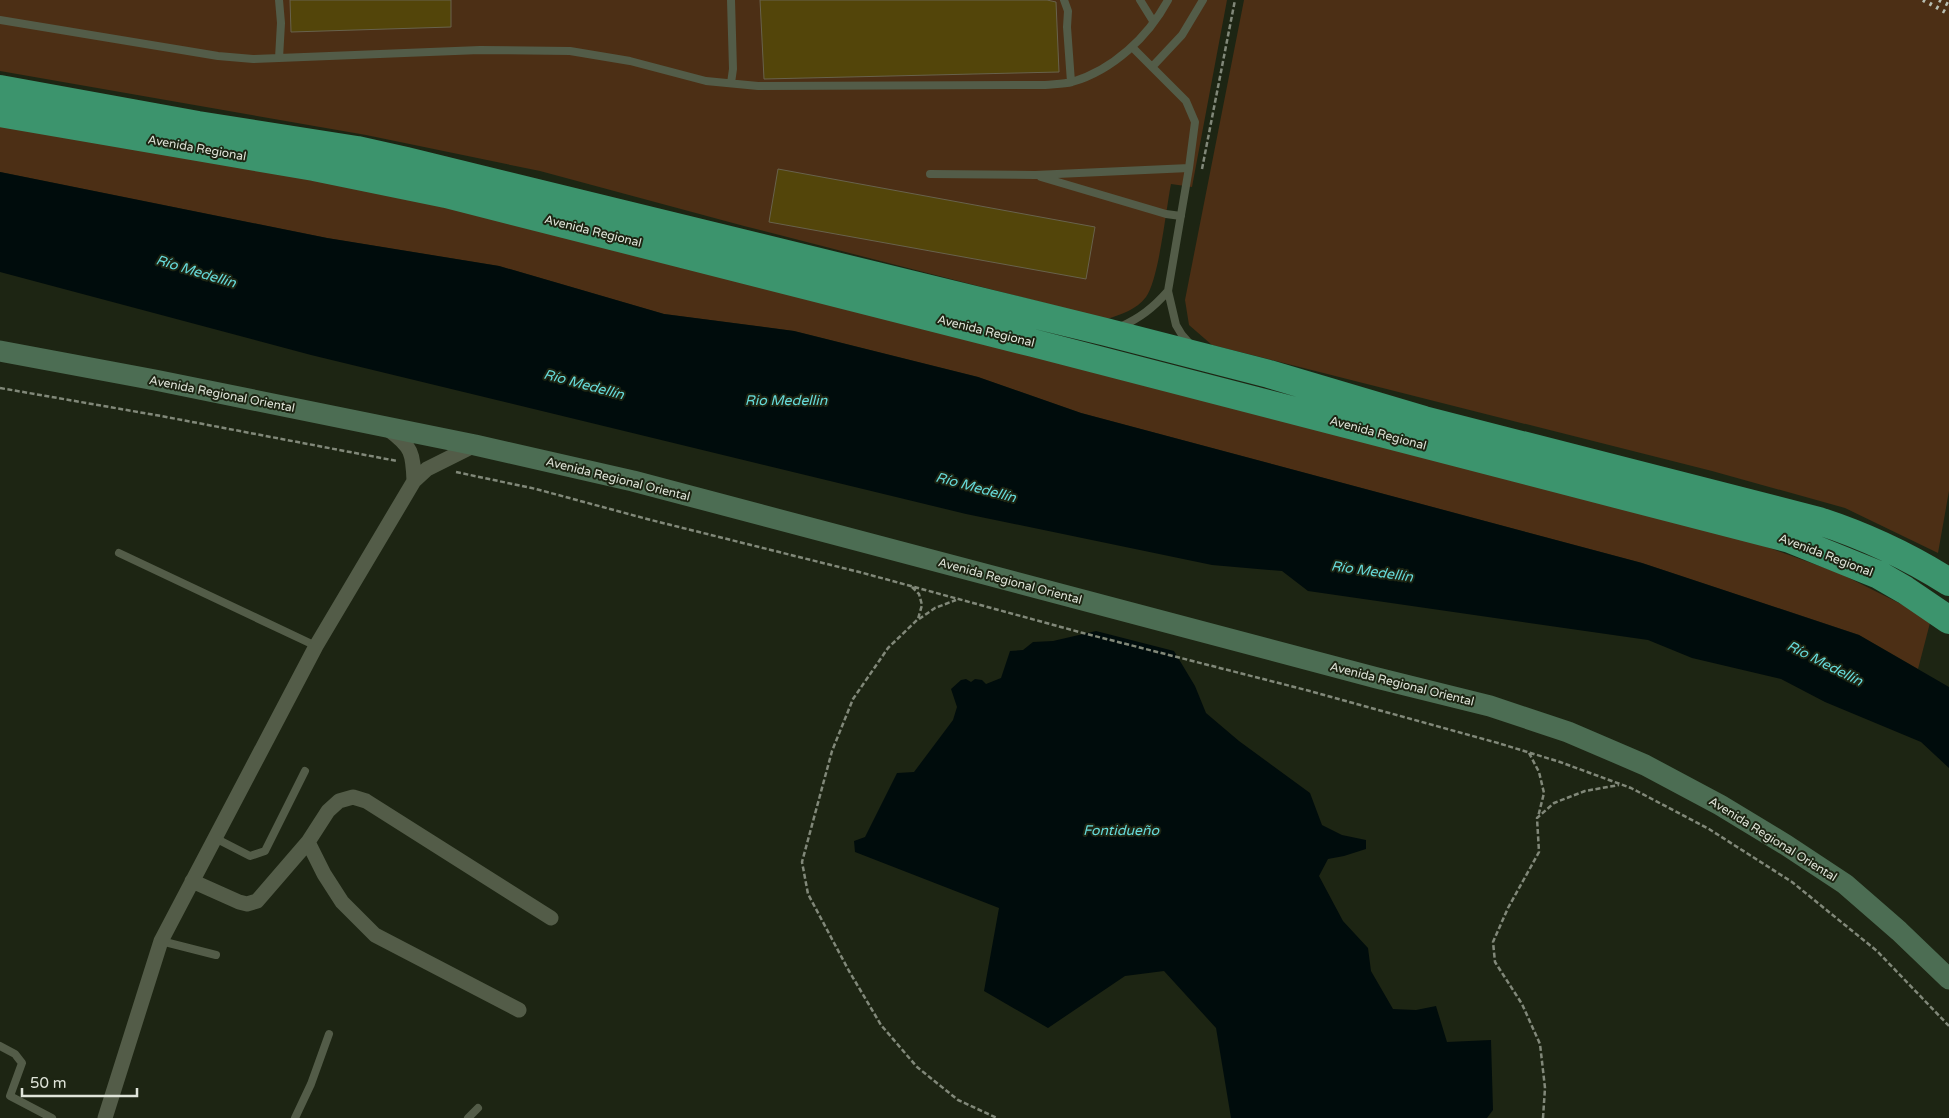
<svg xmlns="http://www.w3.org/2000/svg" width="1949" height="1118" viewBox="0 0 1949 1118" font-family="'Varela Round',sans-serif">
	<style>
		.green { fill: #4c2f15 }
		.water { fill: #000c0c }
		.building { fill: #53450a; stroke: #68624c }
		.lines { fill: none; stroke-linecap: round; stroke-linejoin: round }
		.path { stroke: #818879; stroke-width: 2.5; stroke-dasharray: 5 2.5; stroke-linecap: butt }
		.lane { stroke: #535c48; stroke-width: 8 }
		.street { stroke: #535c48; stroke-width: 15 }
		.secondary { stroke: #4c6d53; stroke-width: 21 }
		.highway { stroke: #3c946d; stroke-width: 28 }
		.rail { stroke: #b8beb2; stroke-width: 4; stroke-dasharray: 2.5 5; stroke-linecap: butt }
		.labels { text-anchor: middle; stroke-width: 4; stroke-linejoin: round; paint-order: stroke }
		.street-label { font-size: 12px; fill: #dfe4d9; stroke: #1d2513 }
		.water-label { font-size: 14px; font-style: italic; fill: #66dada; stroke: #1d2513 }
	</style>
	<rect width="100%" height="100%" fill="#1d2513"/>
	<!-- green -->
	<path class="green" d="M0,0H1227L1192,187L1171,184C1166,209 1159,279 1146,297C1136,310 1122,314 1107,319L744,226L540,171L366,135L0,71Z
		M1244,0H1949V491L1938,553L1845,508L1712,471L1212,345L1189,325L1185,300Z
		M0,123L271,170L503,218L1728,533L1839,573L1931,619L1918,669L1859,635L1642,563L1081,413L978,377L794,331L664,314L499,266L327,238L0,172Z"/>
	<!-- water -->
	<path class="water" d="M0,172L327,238L499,266L664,314L794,331L978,377L1081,413L1642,563L1859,635L1949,687V768L1921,742L1825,702L1781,679L1692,658L1648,640L1308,591L1282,571L1212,565L966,514L311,355L0,272Z
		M1096,631L1174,651L1195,686L1206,713L1239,741L1310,793L1322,825L1342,835L1366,840V849L1344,856L1328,859L1319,876L1343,921L1368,948L1371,971L1393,1009L1416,1010L1436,1006L1447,1042L1491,1040L1493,1110L1487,1118H1231L1216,1028L1164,971L1125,976L1048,1028L984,991L999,908L855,852L854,841L865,837L897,773L914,772L953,720L957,707L951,689L961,680L966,679L971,682L975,679L982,680L986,684L1001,678L1010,651L1023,650L1033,642L1053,641Z"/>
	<!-- building -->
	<path class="building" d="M290,0H451V27L291,32Z
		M760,0H1047L1056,2L1059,72L764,79Z
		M778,169L1095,227L1086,279L769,222Z"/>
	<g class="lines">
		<!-- path -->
		<path class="path" d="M1202,169L1235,0
			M0,388L161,416L397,461
			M456,472L536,489L647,519L863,573L1083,633L1306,690L1498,743L1560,762L1631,788L1709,829L1792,882L1877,951L1949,1026
			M912,587L919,594L922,605L918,619L888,648L853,699L832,751L802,862L808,894L849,971L881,1025L917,1067L958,1100L997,1118
			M919,619L935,608L956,600
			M1529,753L1539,772L1544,793L1538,817
			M1543,1118L1545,1088L1540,1044L1522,1004L1495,962L1493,942L1508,908L1539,852L1537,818L1554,803L1585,791L1619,785"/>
		<!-- lane -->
		<path class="lane" d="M279,0L281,23L279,58
			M731,0L733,69L731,83
			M1064,0L1068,11L1067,27L1071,82
			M1140,0L1153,21
			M0,20L218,56L253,59L480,50L570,51L630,61L706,81L758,86L1045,85C1054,84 1064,84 1072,82C1113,70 1148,37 1168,0
			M1133,48L1186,101L1195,122L1189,168L1168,291L1176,325L1182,335L1190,344
			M1152,67L1182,35L1203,0
			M930,174L1035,175L1189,168
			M1041,177L1166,214L1181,216
			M1120,327C1140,318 1153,308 1168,291
			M119,553L316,646
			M215,838L250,856L265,851L305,771
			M161,941L216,955
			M0,1046L15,1054L22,1063L10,1096L52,1118
			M295,1118L311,1084L329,1034
			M468,1118L478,1108"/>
		<!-- street -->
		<path class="street" d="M389,430C412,447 413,453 414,481
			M308,842L324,874L342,902L375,935L519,1010
			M192,881L239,902L247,904L257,901L308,842L328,811L339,801L353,797L366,801L551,918
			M105,1118L161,941L316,646L414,481L427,469L475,445"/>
		<!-- secondary -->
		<path class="secondary" d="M0,351L155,380L475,445L633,481L1377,678L1490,706L1568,732L1645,765L1720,805L1786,845L1845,884L1899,931L1949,979"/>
		<!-- highway -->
		<path class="highway" d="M0,89L198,125L357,150L406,161L1106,332L1269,374L1424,420L1819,521C1865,536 1908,556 1949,582
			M0,113L314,167L446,194L1033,343L1790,539L1879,575L1905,590L1949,620"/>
		<!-- rail -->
		<path class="rail" d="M1923,0L1949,14
			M1939,0L1949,5"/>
	</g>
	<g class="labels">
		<!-- street labels -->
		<g class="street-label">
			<text transform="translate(197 148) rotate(10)" y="4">Avenida Regional</text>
			<text transform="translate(593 231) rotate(14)" y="4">Avenida Regional</text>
			<text transform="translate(986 331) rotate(14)" y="4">Avenida Regional</text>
			<text transform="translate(222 394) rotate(11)" y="4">Avenida Regional Oriental</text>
			<text transform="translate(1378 433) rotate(15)" y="4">Avenida Regional</text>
			<text transform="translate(618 479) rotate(14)" y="4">Avenida Regional Oriental</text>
			<text transform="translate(1826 555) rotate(21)" y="4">Avenida Regional</text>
			<text transform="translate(1010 581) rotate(15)" y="4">Avenida Regional Oriental</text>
			<text transform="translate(1402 684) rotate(14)" y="4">Avenida Regional Oriental</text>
			<text transform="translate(1773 839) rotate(32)" y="4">Avenida Regional Oriental</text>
		</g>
		<!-- water labels -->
		<g class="water-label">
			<text transform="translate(196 271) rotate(17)" y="5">Río Medellín</text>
			<text transform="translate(584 384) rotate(15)" y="5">Río Medellín</text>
			<text x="786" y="405">Rio Medellin</text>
			<text transform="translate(976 487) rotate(15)" y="5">Río Medellín</text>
			<text transform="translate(1372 571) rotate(8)" y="5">Río Medellín</text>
			<text transform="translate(1825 663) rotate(27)" y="5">Río Medellín</text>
			<text x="1121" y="835">Fontidueño</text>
		</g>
	</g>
	<!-- scale -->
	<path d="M22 1088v8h115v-8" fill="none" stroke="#dfe4d9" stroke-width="2.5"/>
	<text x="30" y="1088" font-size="15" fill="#dfe4d9" stroke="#1d2513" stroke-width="4" paint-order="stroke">50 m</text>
</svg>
